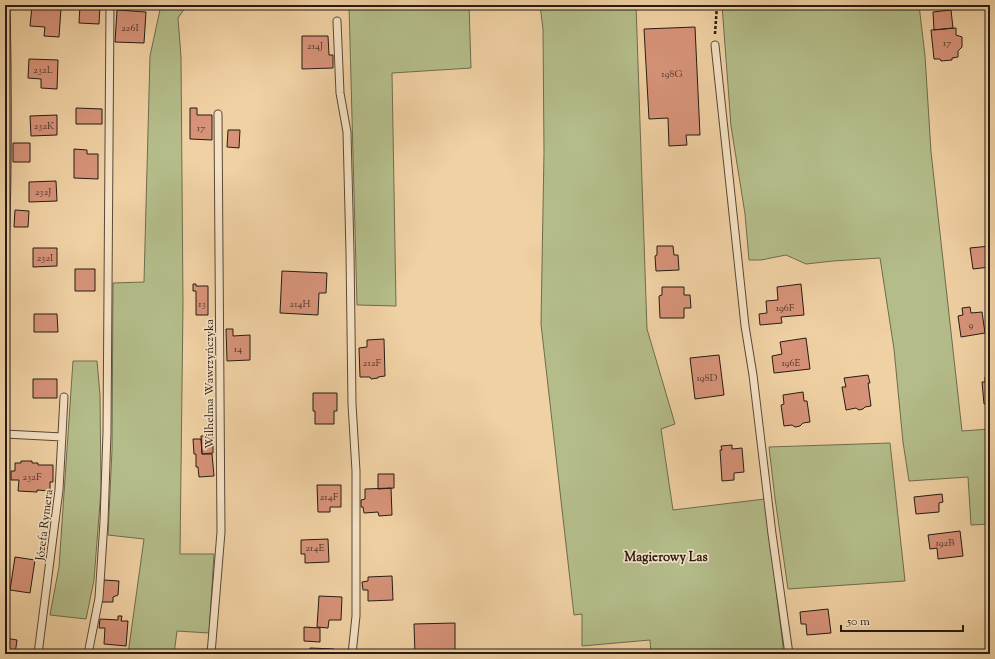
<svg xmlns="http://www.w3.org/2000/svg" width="995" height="659" viewBox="0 0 995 659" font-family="'Sorts Mill Goudy',serif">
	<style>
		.green { fill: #b4bd8a; stroke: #6e6c4e }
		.building { fill: #d79379; stroke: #271b13 }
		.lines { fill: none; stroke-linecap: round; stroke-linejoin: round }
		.service-casing { stroke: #594837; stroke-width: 9 }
		.path { stroke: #271b13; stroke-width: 2.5; stroke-dasharray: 3 2; stroke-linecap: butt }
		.service { stroke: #f5e1c3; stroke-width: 7 }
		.labels { text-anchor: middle; stroke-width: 3.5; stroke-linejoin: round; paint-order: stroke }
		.number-label { font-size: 10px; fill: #53392c }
		.street-label { font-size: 12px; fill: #271b13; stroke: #f5e1c3 }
		.neighbourhood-label { font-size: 13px; font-weight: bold; fill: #271b13; stroke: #f5e1c3 }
	</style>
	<rect width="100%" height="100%" fill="#f0d1a3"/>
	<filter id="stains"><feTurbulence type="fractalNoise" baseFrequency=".005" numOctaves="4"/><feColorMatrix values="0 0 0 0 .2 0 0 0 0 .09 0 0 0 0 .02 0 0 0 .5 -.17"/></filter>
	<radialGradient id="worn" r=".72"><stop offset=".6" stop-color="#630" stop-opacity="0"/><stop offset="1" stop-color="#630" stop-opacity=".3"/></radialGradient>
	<!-- green -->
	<path class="green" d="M161,5H187L178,18L181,57L183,304L180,554H214L209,633L177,631L174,654H128L144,539L108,535L112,450L113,283L144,282L150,56Z
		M349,5H469L471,68L392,73L396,306L357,305Z
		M540,5H636L647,329L675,424L661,429L673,510L765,499L784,654H651L650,640L582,646V614L574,615L541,324L544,152L543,29Z
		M722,5H919L925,56L931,152L962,431L990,429V524L971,525L968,477L909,481L903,442L894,349L880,258L833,261L806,264L786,255L761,260H749L745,214L731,126Z
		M73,361H97L100,395L101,490L94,580L86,619L50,615L59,567Z
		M890,443L905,581L788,589L775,498L769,447Z"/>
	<!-- building -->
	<path class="building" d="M80,5H100L99,24L79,23Z
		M32,6L61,8L59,37L44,36L45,27L30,26Z
		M117,10L146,12L144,43L115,42Z
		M951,10L953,28L934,30L933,12Z
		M695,27L700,135H686L687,145L669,146L668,118L649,119L644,29Z
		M956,28V35L962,37V47L958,51V57L952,58V60L941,61L940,59H934L931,30Z
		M302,36H328L329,55H333V68L302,69Z
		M29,59L58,60L57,89L41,88V79L28,78Z
		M76,108L102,109V124H76Z
		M190,108H197V115H212V140L190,139Z
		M57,115V135L31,136L30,116Z
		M228,130H240L239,148L227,147Z
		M13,143H30V162H13Z
		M74,149L87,150V154H98V179L74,178Z
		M56,181L57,201L29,202V182Z
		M15,210L29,211L28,227H14Z
		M657,246H673L674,255H678L679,270L656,271L655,256L657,255Z
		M990,246V267L973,269L970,248Z
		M33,248H57V266L33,267Z
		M75,269H95V291H75Z
		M282,271L327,273L326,293H319L318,315L280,313Z
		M193,284H196V286H208V315H196V291H193Z
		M801,284L804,315L781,317L782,323L760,325L759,314L767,313L766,301L778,300L777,287Z
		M662,287H684V295H690L691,308H684V318H660L659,296L662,295Z
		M970,307L971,313L982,312L985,333L961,337L958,316L963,315L962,308Z
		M34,314H57L58,332H34Z
		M226,329H233V336L250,335V360L227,361Z
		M806,338L810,369L774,373L772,356L782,354L780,342Z
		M384,339L385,376L378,377V378L371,379L370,377H360L359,348L367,347V340Z
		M719,355L724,395L695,399L690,358Z
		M868,375L870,383H868L871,406L865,407L863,409L859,410L856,408L846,410L842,387H846L844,378Z
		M985,377H990V403L984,404L982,382H985Z
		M33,379H57V398H33Z
		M803,392L804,401H807L810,422L803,423L800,426L795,427L792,425L784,426L781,405L784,404L783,395Z
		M313,393H337V411H334V424H315V411H313Z
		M201,436H213V453L202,454Z
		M193,439H201L202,454H212L214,476L199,477L198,467H196V454H194Z
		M732,445V449L742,448L744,472L734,473V480L722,481L720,450H722L721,446Z
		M21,461H32V463H38V465H53V482H50V491L37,490V492L18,491L19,480H11V471H15V463H21Z
		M378,474H394V488L378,489Z
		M317,485H341V507H330V512H318Z
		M391,488L392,515L379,516L378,512L364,513L363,507H361V500L365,499V489Z
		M942,494L943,502L939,503V512L916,514L914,497Z
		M960,531L963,556L938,559L937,548L930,549L928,535Z
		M328,539L329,562L305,563V554H301V540Z
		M15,557L35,560L30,593L10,590Z
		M392,576L393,600L368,601V590H363L362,582L368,581V577Z
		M104,580L119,581L118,595L113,597V602H102Z
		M319,596L342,597L341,620H329L328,628L317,627Z
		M828,609L831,633L807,635L806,624H801L800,612Z
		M118,616H122L121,621H128L126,646L104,644L105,628H99L100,619L118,620Z
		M455,623V654H415L414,624Z
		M304,627L320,628V642L304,641Z
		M5,638L17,640L15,654H5Z
		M310,648L334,649V654H310Z
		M179,651L191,652V654H179Z"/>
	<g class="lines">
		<!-- service casing -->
		<g class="service-casing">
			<path id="service" d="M337,21L340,93L347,132L350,252L352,404L356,471V616L352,654
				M715,45L745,326L753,375L772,534L789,654
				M5,253C8,170 8,88 6,5
				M5,434L62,437
				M38,654L59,490L64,397
				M88,654L99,598L104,522L107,432L110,5
				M211,654L221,532L218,114"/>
		</g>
		<!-- path -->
		<path class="path" d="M715,34L717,5"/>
		<!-- service -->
		<use href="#service" class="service"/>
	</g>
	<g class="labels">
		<!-- number labels -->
		<g class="number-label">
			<text x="130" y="31">226I</text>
			<text x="947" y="46">17</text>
			<text x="315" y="49">214J</text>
			<text x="43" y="73">232L</text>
			<text x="672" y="77">198G</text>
			<text x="44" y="129">232K</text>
			<text x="201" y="131">17</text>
			<text x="43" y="195">232J</text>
			<text x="45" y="261">232I</text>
			<text x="202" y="307">13</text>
			<text x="300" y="307">214H</text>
			<text x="785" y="311">196F</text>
			<text x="971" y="328">9</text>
			<text x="238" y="352">14</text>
			<text x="372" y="366">212F</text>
			<text x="791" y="366">196E</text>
			<text x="707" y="381">198D</text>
			<text x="32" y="480">232F</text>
			<text x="329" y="500">214F</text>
			<text x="945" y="546">192B</text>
			<text x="315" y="551">214E</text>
		</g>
		<!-- street labels -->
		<g class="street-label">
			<text transform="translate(209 384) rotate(-90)" y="4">Wilhelma Wawrzyńczyka</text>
			<text transform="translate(44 525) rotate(-83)" y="4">Józefa Rymera</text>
		</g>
		<!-- neighbourhood labels -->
		<g class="neighbourhood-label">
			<text x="666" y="561">Magierowy Las</text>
		</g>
	</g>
	<!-- margin -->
	<rect width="995" height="659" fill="none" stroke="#f0d1a3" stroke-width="20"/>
	<rect x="6" y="6" width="983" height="647" fill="none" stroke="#271b13" stroke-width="2"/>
	<rect x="10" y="10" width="975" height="639" fill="none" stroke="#271b13"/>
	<!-- scale -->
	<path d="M841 625v6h122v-6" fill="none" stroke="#271b13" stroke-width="2"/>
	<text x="847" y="625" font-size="12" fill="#271b13" stroke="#f5e1c3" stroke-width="3" paint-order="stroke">50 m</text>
	<rect width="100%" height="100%" filter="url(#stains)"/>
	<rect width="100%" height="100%" fill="url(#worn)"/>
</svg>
